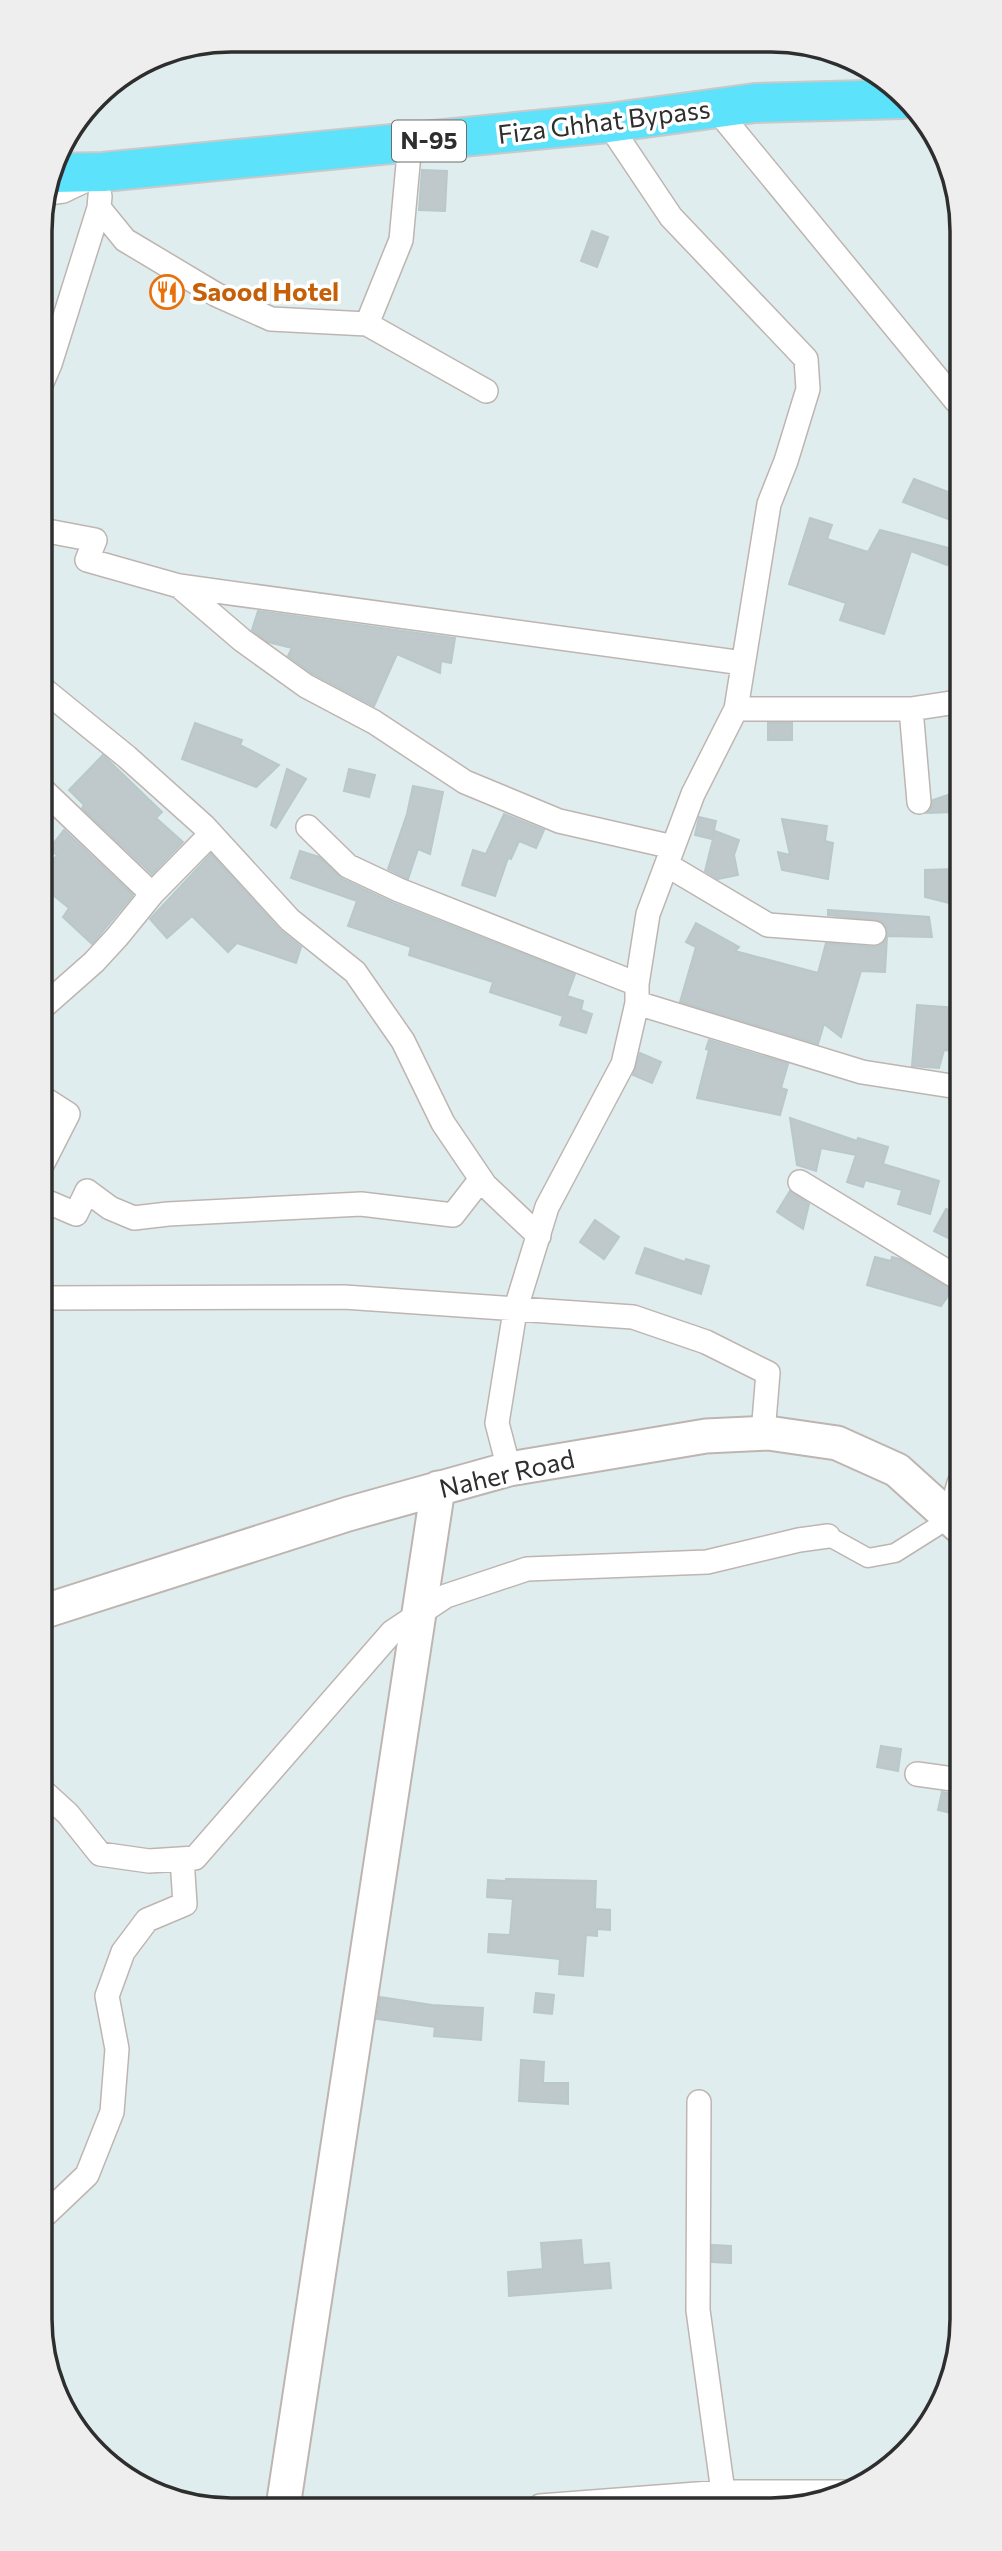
<svg xmlns="http://www.w3.org/2000/svg" width="1002" height="2551" viewBox="0 0 1002 2551" font-family="Commissioner,sans-serif">
	<style>
		.building { fill: #bfc9cb; stroke: #b9c8cb; stroke-width: 2 }
		.lines { fill: none; stroke-linecap: round; stroke-linejoin: round }
		.pedestrian-casing { stroke: #beb5b0; stroke-width: 21 }
		.minor-casing { stroke: #beb5b0; stroke-width: 26 }
		.secondary-casing { stroke: #beb5b0; stroke-width: 37 }
		.trunk-casing { stroke: #c9c9c9; stroke-width: 42 }
		.pedestrian { stroke: #fff; stroke-width: 18 }
		.minor { stroke: #fff; stroke-width: 23 }
		.secondary { stroke: #fff; stroke-width: 33 }
		.trunk { stroke: #5ce2fa; stroke-width: 38 }
		.labels { text-anchor: middle; stroke-width: 7; stroke-linejoin: round; paint-order: stroke }
		.shield { fill: #fff; stroke: #6d6d6d; stroke-width: 2 }
		.shield-label { font-size: 24px; font-weight: bold; fill: #2e2e2e }
		.street-label { font-size: 26px; fill: #2e2e2e; stroke: #fff }
		.food-label { font-size: 26px; font-weight: bold; fill: #c56008; stroke: #fff; text-anchor: start }
		.rim { fill: none; stroke: #2e2e2e; stroke-width: 3.5 }
	</style>
	<rect width="100%" height="100%" fill="#e0edef"/>
	<!-- building -->
	<path class="building" d="M422,170L447,171L445,211L419,210Z
		M592,231L608,237L597,267L581,261Z
		M914,479L956,495V522L903,502Z
		M810,518L832,525L827,539L868,552L880,530L956,550L947,565L911,551L884,634L840,620L846,603L789,584Z
		M258,611L455,638L451,663L441,661L440,673L397,654L374,706L313,674L288,656L292,648L268,642L252,630Z
		M195,723L242,740L240,745L279,765L256,787L182,759Z
		M768,723H792V740H768Z
		M103,755L162,812L156,818L183,842L152,874L82,808L84,805L69,790Z
		M287,769L306,779L276,828L271,825Z
		M349,769L375,775L369,797L344,791Z
		M413,786L443,792L430,854L418,849L408,879L388,869L407,814Z
		M957,792V812L927,813L932,807L933,800Z
		M504,814L544,830L536,848L519,841L511,859L508,858L495,896L462,885L473,850L486,854Z
		M699,817L716,821L712,839L695,835Z
		M782,819L827,826L825,841L833,843L828,879L782,870L778,852L790,855Z
		M64,830L133,895L92,944L63,917L69,908L43,887V874L57,855L49,849Z
		M715,831L739,840L734,855L738,875L718,879L705,871Z
		M300,851L319,857L342,879L393,903L575,974L567,996L583,1001L581,1010L592,1014L586,1033L560,1025L563,1016L490,992L493,982L409,955L411,947L348,926L357,901L291,878Z
		M211,854L280,930L301,947L296,963L237,943L228,952L192,916L167,938L150,919Z
		M957,869V905L925,897V870Z
		M828,910L929,917L932,937L887,936V928L881,921L828,915Z
		M696,923L739,947L735,951L818,973L826,943L874,947L881,945L887,937L885,972L861,971L841,1037L824,1024L818,1044L680,1002L696,947L686,942Z
		M917,1005L958,1008V1052L944,1050L939,1068L912,1066Z
		M709,1040L788,1064L781,1088L787,1090L780,1115L697,1098L709,1050L706,1049Z
		M640,1053L661,1062L652,1083L633,1075Z
		M790,1118L857,1141L858,1138L888,1147L883,1164L939,1181L930,1214L898,1204L902,1190L873,1182L875,1178L872,1182L865,1180L863,1187L847,1182L856,1155L821,1148L816,1171L797,1165Z
		M790,1191L809,1204L803,1229L777,1212Z
		M946,1209L958,1215V1228L952,1240L934,1231Z
		M595,1220L619,1237L604,1259L580,1242Z
		M645,1248L685,1262L686,1259L709,1266L701,1294L636,1273Z
		M875,1257L891,1261L892,1257L900,1259L952,1290L941,1306L867,1285Z
		M881,1746L901,1749L898,1771L877,1767Z
		M942,1792L960,1795V1815L938,1810Z
		M506,1879L596,1881L595,1909L610,1910V1930L597,1929V1936L586,1935L583,1976L559,1974L560,1959L488,1952L489,1934L510,1935L513,1899L487,1897L488,1880L506,1881Z
		M536,1993L554,1995L552,2014L534,2012Z
		M380,1997L432,2005L483,2008L481,2040L434,2036L435,2027L377,2019Z
		M521,2060L544,2062L543,2083H568V2104L519,2101Z
		M581,2240L583,2265L609,2263L611,2288L509,2296L508,2272L543,2269L541,2243Z
		M712,2245L731,2246V2263L712,2262Z"/>
	<g class="lines">
		<!-- pedestrian casing -->
		<g class="pedestrian-casing">
			<path id="pedestrian" d="M828,1536L868,1558L895,1553L949,1519"/>
		</g>
		<!-- minor casing -->
		<g class="minor-casing">
			<path id="minor" d="M716,109L956,401
				M410,143L401,240L367,324L486,391
				M48,193L63,191L84,181
				M99,208L125,240L217,295L271,319L367,324
				M41,385L50,364L99,208L100,196
				M42,530L95,540L87,560L179,586L743,663
				M179,586L242,640L306,686L374,722L465,782L559,821L673,847
				M42,688L127,757L204,826L290,920L355,972L403,1041L443,1123L485,1185L539,1236
				M736,709H911L957,702
				M911,709L919,802
				M42,789L152,894
				M308,827L348,866L399,890L637,984
				M667,865L768,925L874,933
				M637,1003L862,1072L958,1087
				M43,1007L94,962L117,937L152,894L211,834
				M43,1098L68,1114L43,1163
				M800,1182L958,1278
				M43,1200L76,1214L87,1191L110,1208L134,1218L168,1214L361,1204L453,1215L481,1179
				M44,1298L344,1297L633,1317L706,1342L768,1373L763,1433
				M509,1469L497,1423L515,1311L547,1207L623,1064L637,1003V984L648,914L693,794L736,709L769,504L786,461L808,389L806,359L671,217L608,123
				M949,1519L959,1483
				M917,1774L960,1780
				M45,1793L68,1814L100,1854L149,1861L195,1858L392,1632L446,1596L527,1569L707,1562L799,1540L828,1536
				M699,2102L698,2310L723,2492
				M46,2214L87,2175L112,2112L117,2049L107,1996L123,1952L147,1920L185,1904L182,1859
				M540,2506L723,2492H847"/>
		</g>
		<!-- secondary casing -->
		<g class="secondary-casing">
			<path id="secondary" d="M45,1611L348,1514L509,1469L706,1436L768,1433L837,1443L897,1470L959,1526
				M283,2507L438,1488"/>
		</g>
		<!-- trunk casing -->
		<g class="trunk-casing">
			<path id="trunk" d="M53,173L103,172L608,123L755,103L903,99"/>
		</g>
		<!-- pedestrian -->
		<use href="#pedestrian" class="pedestrian"/>
		<!-- minor -->
		<use href="#minor" class="minor"/>
		<!-- secondary -->
		<use href="#secondary" class="secondary"/>
		<!-- trunk -->
		<use href="#trunk" class="trunk"/>
	</g>
	<!-- icons -->
	<defs>
		<g id="restaurant-ring" transform="scale(1.75)"><circle r="9.5" fill="#fff" stroke="#e8710a" stroke-width="1.5"/><path d="M-5-6h1v4h1v-4h1v4h1v-4h1v5L-1.5 .5V6h-2V.5L-5-1ZM5-6V6H3V1.5H1.5Q1.5-4 5-6Z" fill="#e8710a"/></g>
	</defs>
	<g fill-rule="evenodd">
		<use href="#restaurant-ring" x="167" y="292"/>
	</g>
	<g class="labels">
		<!-- shield labels -->
		<rect class="shield" x="392" y="120.5" width="74" height="41" rx="5"/>
		<g class="shield-label">
			<text x="429" y="149">N-95</text>
		</g>
		<!-- street labels -->
		<g class="street-label">
			<text transform="translate(604 122) rotate(-7)" y="9">Fiza Ghhat Bypass</text>
			<text transform="translate(507 1474) rotate(-13)" y="9">Naher Road</text>
		</g>
		<!-- food labels -->
		<g class="food-label">
			<text x="192" y="301">Saood Hotel</text>
		</g>
	</g>
	<!-- crop -->
	<path d="M0 0H1002V2551H0ZM231 52H771A179 179 0 0 1 950 231V2319A179 179 0 0 1 771 2498H231A179 179 0 0 1 52 2319V231A179 179 0 0 1 231 52Z" fill="#eee" fill-rule="evenodd"/>
	<path class="rim" d="M231 52H771A179 179 0 0 1 950 231V2319A179 179 0 0 1 771 2498H231A179 179 0 0 1 52 2319V231A179 179 0 0 1 231 52Z"/>
</svg>
